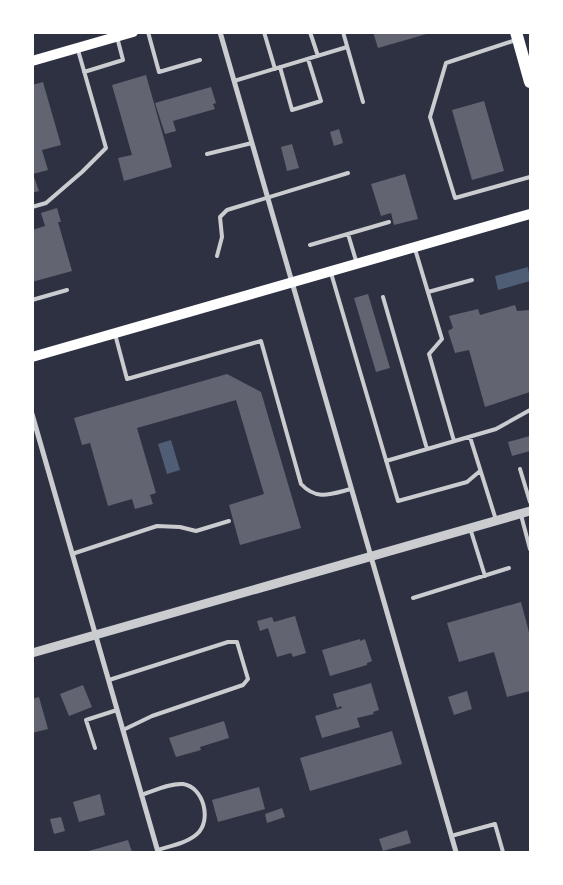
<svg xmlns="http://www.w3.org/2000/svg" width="563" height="885" viewBox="0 0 563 885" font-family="Signika,sans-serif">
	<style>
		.water { fill: #4f5d75 }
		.building { fill: #626471 }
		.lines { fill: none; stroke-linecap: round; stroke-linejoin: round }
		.service { stroke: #caccd0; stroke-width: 4 }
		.minor { stroke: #caccd0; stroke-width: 5 }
		.tertiary { stroke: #caccd0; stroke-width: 9 }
		.secondary { stroke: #fff; stroke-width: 10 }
		.primary { stroke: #fff; stroke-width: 12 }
	</style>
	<rect width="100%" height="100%" fill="#2d3142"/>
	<!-- water -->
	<path class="water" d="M528,267L530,281L498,290L495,276Z
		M171,440L180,470L167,474L158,444Z"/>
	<!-- building -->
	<path class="building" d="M373,32H430V33L378,48Z
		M146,75L172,167L124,181L118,158L132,155L112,85Z
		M43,82L61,145L42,150L48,170L33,174L39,191L32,193V85Z
		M211,87L216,103L213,104L215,109L173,121L176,131L165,134L155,103Z
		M484,101L504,171L472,180L452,110Z
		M339,129L343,143L334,146L330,132Z
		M292,144L299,168L287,171L281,147Z
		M405,174L418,219L394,225L391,213L381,216L371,184Z
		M57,208L61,222H58L72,271L32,282V230L45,226L41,213Z
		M368,294L390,368L376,372L354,298Z
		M515,305L517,311L530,310V392L485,407L469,350L455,353L448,331L453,328L449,316L478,309L480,315Z
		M227,374L261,392L301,528L240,545L229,505L264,494L236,400L137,428L156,493L150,495L153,504L135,509L132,499L108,506L90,443L82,445L74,418Z
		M530,436V451L512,456L508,442Z
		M521,602L530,636V691L507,697L494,652L459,662L447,623Z
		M295,616L306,653L293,657L291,653L277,657L268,628L260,631L257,621L272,617L274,622Z
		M360,639V641L365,639L372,661L367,663V665L330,676L322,650Z
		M371,683L379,710L373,712L374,714L357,718L360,727L322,738L315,716L342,708L341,706L337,708L333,694Z
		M83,685L92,707L69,716L60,694Z
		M467,691L472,709L454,715L448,697Z
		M39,697L48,729L32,733V699Z
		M224,721L229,738L200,747L201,750L176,757L169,738Z
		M392,731L402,764L310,791L300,758Z
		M259,787L265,809L218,822L212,800Z
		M100,794L105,815L79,822L73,802Z
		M282,808L285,817L267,823L265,814Z
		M61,817L65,831L54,834L50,819Z
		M407,830L411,843L383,851L379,839Z
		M128,840L132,852H85Z"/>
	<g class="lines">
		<!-- service -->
		<path class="service" d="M148,32L159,72L200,60
			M264,32L275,69
			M310,32L318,56
			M343,32L363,102
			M516,40L446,63L430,117L455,198L530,177
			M280,67L292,110L321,101L308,59
			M84,72L123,60L117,37
			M234,81L347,47
			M207,154L252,143
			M32,207L46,203L82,172L106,148L78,50
			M348,234L357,264
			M310,245L389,222
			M415,249L442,339L429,354L454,441
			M217,256L222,237L220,217L227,210L348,173
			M331,273L398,501L467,482L480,471
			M428,292L472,280
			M383,297L427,449
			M32,300L67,290
			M115,334L127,379L261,341L301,484C317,501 331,494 351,489
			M470,437L496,520
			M386,461L496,429L530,410
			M520,469L530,502
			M521,515L530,549
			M470,528L485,576
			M72,554L157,526L180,527L196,531L229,521
			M413,598L509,568
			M109,680L228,642H237L248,679L243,685L152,716L123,730
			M95,748L86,720L117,710
			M141,795C154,791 169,783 183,784C204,787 212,821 197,834C187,843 170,846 157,850
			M451,836L495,824L503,852"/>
		<!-- minor -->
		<path class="minor" d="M220,32L456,852
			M32,414L158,852"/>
		<!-- tertiary -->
		<path class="tertiary" d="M32,653L530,511"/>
		<!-- secondary -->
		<path class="secondary" d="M32,61L133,32
			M32,357L530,214"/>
		<!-- primary -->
		<path class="primary" d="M516,32L530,82"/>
	</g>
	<!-- border -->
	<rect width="563" height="885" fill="none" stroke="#ffffff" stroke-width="68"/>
</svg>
